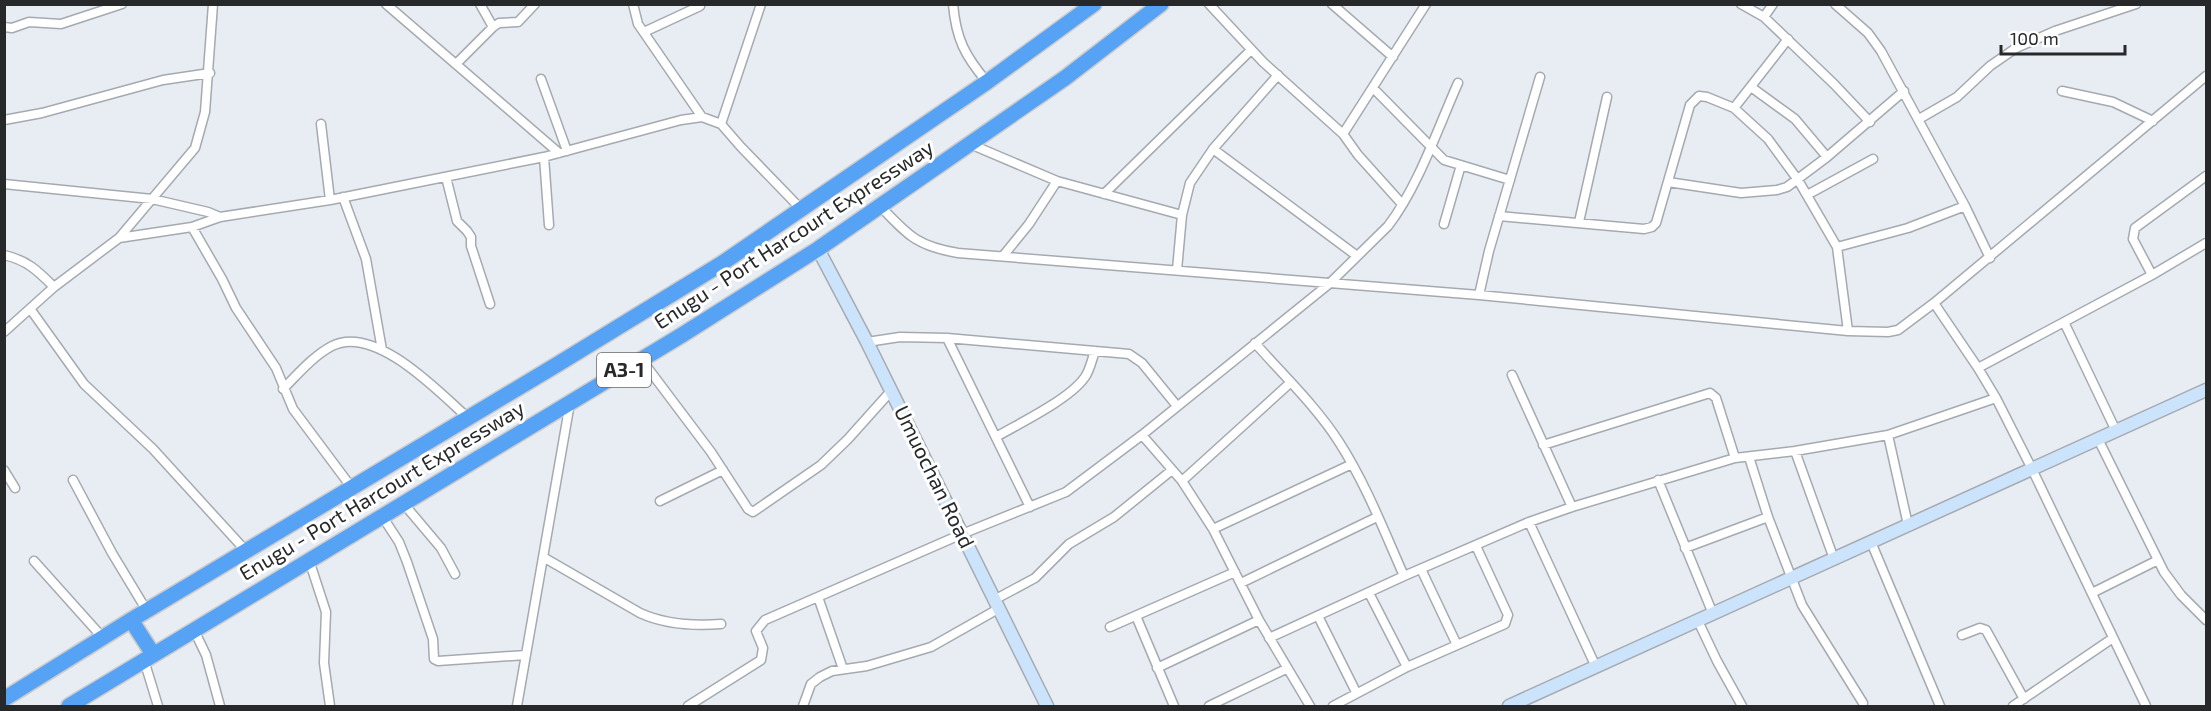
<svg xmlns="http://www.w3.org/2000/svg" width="2211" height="711" viewBox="0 0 2211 711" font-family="'Exo 2',sans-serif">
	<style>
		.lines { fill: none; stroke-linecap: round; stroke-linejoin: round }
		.street-casing { stroke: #a5aab0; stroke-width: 11 }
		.secondary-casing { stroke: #a5aab0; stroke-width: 15 }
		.highway-casing { stroke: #cbcbcc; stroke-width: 18 }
		.street { stroke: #fff; stroke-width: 8 }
		.secondary { stroke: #cce3fc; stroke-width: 12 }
		.highway { stroke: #56a2f4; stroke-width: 15 }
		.labels { text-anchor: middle; stroke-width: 6; stroke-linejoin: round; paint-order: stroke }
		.shield { fill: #fff; stroke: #67686a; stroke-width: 1.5 }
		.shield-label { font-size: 20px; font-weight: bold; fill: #26282a }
		.street-label { font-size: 21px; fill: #26282a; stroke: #fff }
	</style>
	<rect width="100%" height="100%" fill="#e8edf4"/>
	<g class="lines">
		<!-- street casing -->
		<g class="street-casing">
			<path id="street" d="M386,4L559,153
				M480,4L493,27
				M633,4L638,24L702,117
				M953,4C956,39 965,56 987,82
				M1209,4L1263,62L1343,134L1358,155L1402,204
				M1332,4L1393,57
				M1741,4L1764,17L1834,84L1870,122
				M1835,4L1868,33L1881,51L1965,206L1990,258
				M1764,17L1773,4
				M4,27L12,28L29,22L61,24L122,4
				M644,32L700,6
				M456,64L493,27L499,23L518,22L535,4
				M541,79L567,151
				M1751,87L1795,119L1827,157
				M1373,88L1444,160L1510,180
				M2062,91L2113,102L2153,121
				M1734,108L1788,39
				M1919,119L1957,97L1990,66L2016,48L2055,31L2136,4
				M4,120L42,113L163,80L210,73
				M321,124L330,200
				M721,124L761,4
				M1343,134L1426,4
				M970,144L1057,181L1182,215
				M1213,149L1357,256
				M544,157L549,225
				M446,177L457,221L467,231L471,237V246L490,304
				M1668,182L1741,193L1777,190L1787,187L1827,157L1904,91
				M4,184L152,199L208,212L220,217
				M1104,194L1251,50
				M1807,195L1873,159
				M343,197L366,259L382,350
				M880,206C908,235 916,246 958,253L1479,295L1848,331L1888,332L1898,330L1934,303L2206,76
				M1499,216L1644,229L1652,227L1656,223L1690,105L1699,96L1707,97L1734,108L1768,139L1798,180L1837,247L1848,331
				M1579,222L1607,97
				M1444,224L1461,165
				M192,227L222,279L236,308L276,368L293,409L352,488
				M119,238L192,227L220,217L330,200L544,157L681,120L702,117L721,124L741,147L801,209
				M1837,247L1908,228L1965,206
				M4,255C27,260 38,271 54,287
				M1003,256L1029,224L1057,181
				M1177,270L1182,215L1190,183L1213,149L1278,75
				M2152,275L2133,239L2135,228L2206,176
				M1479,295L1489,251L1540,77
				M1934,303L1978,368L1996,398L2032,469L2146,706
				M31,310L84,384L153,449L246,551
				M2064,322L2116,431
				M4,332L54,287L119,238L195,148L205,112L213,4
				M947,338L1030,507
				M867,342L900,337L947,338L1129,354L1142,363L1177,406
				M1255,343C1283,375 1316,406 1339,442C1366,484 1384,531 1404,576
				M641,359L711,452L748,509L753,512L821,465L848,439L891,391
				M1978,368L2152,275L2206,243
				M1512,375L1572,507
				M283,389C298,374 313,356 332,346C375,324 439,392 468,418
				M1142,435L1182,481L1213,529L1259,620L1310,706
				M1888,435L1908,525
				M996,437C1020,423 1070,399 1085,377C1090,370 1092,359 1095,351
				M2098,439L2164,572L2181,595L2206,620
				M1543,445L1710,393L1716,398L1735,458
				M1795,451L1834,559
				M1749,457L1768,517L1802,605L1863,703
				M4,470L15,488
				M73,480L112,553L147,611
				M1658,480L1713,614
				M1182,481L1290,383
				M660,501L723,470
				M403,503L441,548L455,574
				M382,516L399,542L407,562L433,639L434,659L438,661L526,655
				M1529,522L1596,667
				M1213,529L1352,464
				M1871,542L1940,706
				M1685,548L1768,517
				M543,557L640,613C664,624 694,626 721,624
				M309,560L326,612L324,663L330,706
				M34,561L103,638
				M1421,569L1457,645
				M1241,583L1377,517
				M1369,593L1407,667
				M2092,593L2158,560
				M818,597L843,669
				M994,600L1035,578L1069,544L1114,517L1172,470
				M1136,616L1174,706
				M1318,616L1356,692
				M1698,621L1717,661L1742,706
				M1110,627L1235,572
				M194,630L206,655L220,706
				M1962,635L1980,628L1986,630L2024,699
				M1269,638L1404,576L1529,522L1572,507L1735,458L1795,451L1888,435L1996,398
				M144,660L158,706
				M1157,668L1259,620
				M517,706L570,403
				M688,706L761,660L763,648L756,631L765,620L962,534L1066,492L1142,435L1329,284L1388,226C1418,187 1438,128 1458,83
				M803,706L811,684L820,677L832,671L867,666L931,647L998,609
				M1209,706L1286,669
				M1333,706L1407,667L1505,624L1508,615L1476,546
				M2013,706L2113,638"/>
		</g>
		<!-- secondary casing -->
		<g class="secondary-casing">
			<path id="secondary" d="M818,249L867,342L1047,706
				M1509,706L2206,390"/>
		</g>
		<!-- highway casing -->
		<g class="highway-casing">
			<path id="highway" d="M131,620L153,654
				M4,699L131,620L558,364L721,264L987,82L1094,4
				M69,706L682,335L818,249L1065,78L1161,4"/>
		</g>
		<!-- street -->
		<use href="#street" class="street"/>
		<!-- secondary -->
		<use href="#secondary" class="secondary"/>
		<!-- highway -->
		<use href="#highway" class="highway"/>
	</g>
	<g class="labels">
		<!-- shield labels -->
		<rect class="shield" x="597" y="353" width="54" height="34" rx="4.5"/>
		<g class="shield-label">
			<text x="624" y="377">A3-1</text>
		</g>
		<!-- street labels -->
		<g class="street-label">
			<text transform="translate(794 235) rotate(-33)" y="7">Enugu - Port Harcourt Expressway</text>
			<text transform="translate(934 477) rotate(64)" y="7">Umuochan Road</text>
			<text transform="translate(382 491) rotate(-31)" y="7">Enugu - Port Harcourt Expressway</text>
		</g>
	</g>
	<!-- border -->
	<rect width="2211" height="711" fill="none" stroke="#26282a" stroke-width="12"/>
	<!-- scale -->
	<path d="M2001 45v9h124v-9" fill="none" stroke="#26282a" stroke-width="3"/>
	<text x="2010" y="45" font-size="18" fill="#26282a" stroke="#ffffff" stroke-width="4.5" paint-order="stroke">100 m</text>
</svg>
